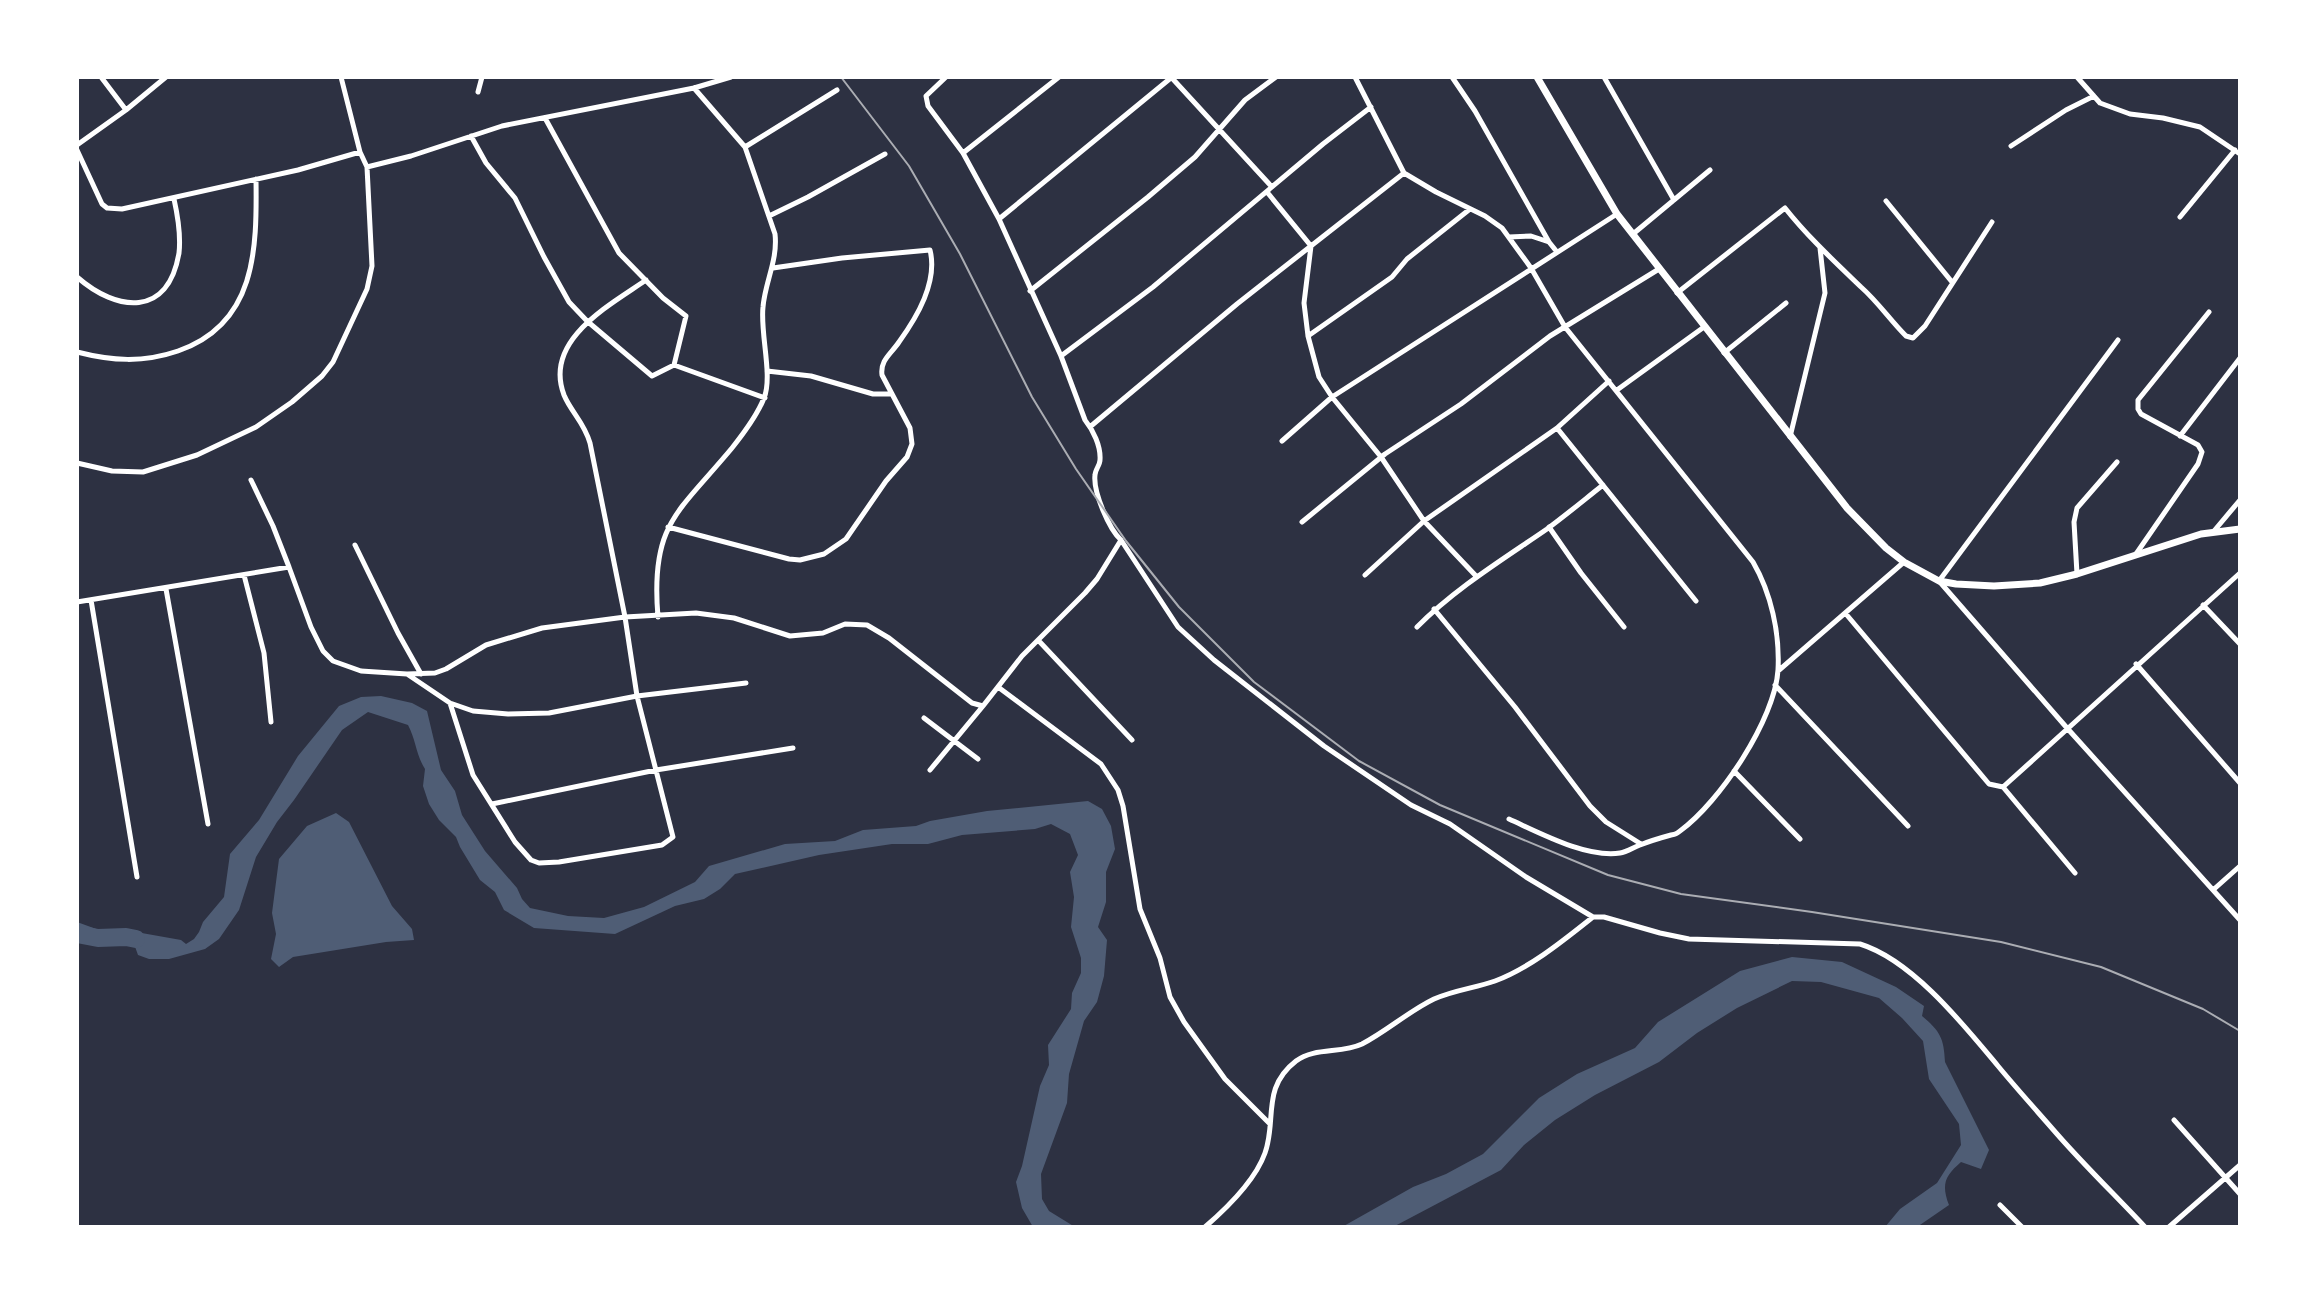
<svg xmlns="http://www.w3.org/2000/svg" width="2317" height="1304" viewBox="0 0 2317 1304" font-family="'Fira Sans Condensed',sans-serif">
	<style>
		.water { fill: #4f5d75 }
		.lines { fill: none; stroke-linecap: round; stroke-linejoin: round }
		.river { stroke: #4f5d75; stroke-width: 18 }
		.minor { stroke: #fff; stroke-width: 5 }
		.secondary { stroke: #fff; stroke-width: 7 }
		.tram { stroke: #abadb3; stroke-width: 2 }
	</style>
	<rect width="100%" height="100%" fill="#2d3142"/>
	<!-- water -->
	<path class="water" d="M381,696L412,703L427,711L441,770L455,791L462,815L485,851L517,888L522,899L530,908L568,916L604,918L644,907L695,882L709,866L785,844L835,841L863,830L916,826L930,821L987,811L1088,801L1102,809L1111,826L1115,849L1106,872V902L1098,927L1107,940L1104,976L1097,1002L1084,1021L1069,1074L1067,1103L1041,1174L1042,1199L1049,1211L1075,1227H1033L1022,1208L1016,1182L1022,1166L1040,1086L1049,1065L1048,1045L1071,1009L1072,993L1081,973V958L1071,927L1074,897L1070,872L1078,855L1070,834L1051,824L1035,829L962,835L928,844H892L819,855L735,874L720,889L704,899L675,906L615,934L534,928L504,910L495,892L480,880L460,847L456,837L439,820L429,804L423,786L425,769C416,755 416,740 408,725L368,712L342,730L294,800L277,822L256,857L239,910L219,939L205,949L169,959H149L138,955L133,941L99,934L90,944L77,940V922L99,930L136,932L181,940L186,944L194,939L199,932L203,922L224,897L230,854L259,820L298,756L339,706L361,697Z
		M336,813L349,822L392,906L412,929L414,940L386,942L293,957L279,967L271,959L276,934L272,913L279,859L307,826Z
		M1792,957L1842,962L1896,987L1924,1006L1922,1016C1940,1031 1944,1038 1945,1062L1989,1150L1981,1169L1961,1162C1945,1176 1941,1184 1949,1205L1917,1227H1885L1900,1209L1937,1183L1961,1145L1959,1124L1929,1079L1923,1041L1902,1018L1879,998L1821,982L1792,981L1737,1008L1697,1033L1659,1062L1595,1095L1555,1120L1524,1145L1501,1170L1393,1227H1342L1413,1187L1446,1174L1483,1154L1539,1098L1577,1074L1635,1048L1658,1022L1740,971Z"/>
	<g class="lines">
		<!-- river -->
		<path class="river" d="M77,934L98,938L126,937L136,939"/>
		<!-- minor -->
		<path class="minor" d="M101,77L126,110
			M946,77L926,96L928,106L963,153L999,219L1061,356L1085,420C1093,430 1101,446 1100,460C1100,465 1095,470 1095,475C1093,492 1109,529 1121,540L1178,627L1214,660L1324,746L1411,805L1450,824L1526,877L1593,917H1604L1660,933L1689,939L1860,944C1912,960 1963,1024 1998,1066C2017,1089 2037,1111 2057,1134C2085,1166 2116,1196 2145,1227
			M1171,77L1272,187
			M1355,77L1404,173L1436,192L1485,216L1502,228L1531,268L1565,327L1753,562C1771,593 1780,633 1778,670C1775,719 1720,802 1680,831C1676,834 1676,834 1671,835C1660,838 1650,841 1640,845C1634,847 1627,852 1620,853C1586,858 1540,833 1509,819
			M1452,77L1475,111L1549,242L1557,252
			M1604,77L1674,200
			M2077,77L2100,103L2130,114L2163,118L2200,127L2240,154
			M478,92L482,77
			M545,118L619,253L663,298L686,316L674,365
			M471,136L486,163L515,198L544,257L569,302L587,321L652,376L674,365L765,398
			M77,145L126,110L166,77
			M2011,146L2066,110L2094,96
			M745,147L837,90
			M77,150L102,204L107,208L122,209L298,170L360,152
			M963,153L1059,77
			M367,167L411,156L502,126L694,88L731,77
			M1267,192L1311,246L1304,303L1308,336L1319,377L1332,397L1381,457L1424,521L1476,576
			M1886,201L1952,282
			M769,216L808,197L885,154
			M2180,217L2235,150
			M999,219L1172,77
			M1633,234L1710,170
			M1509,237L1531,236L1549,242
			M77,277C117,312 168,318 179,253C181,235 178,217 174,199
			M1030,291L1148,197L1195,157L1245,100L1276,77
			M1677,293L1785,208C1808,237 1834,261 1861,287C1878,302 1890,320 1906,336L1913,338L1925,326L1992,222
			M1308,336L1392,277L1407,259L1470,209
			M2118,340L1939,581L2067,728L2240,920
			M77,352C112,361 143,363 178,351C256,324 257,250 256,179
			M1724,353L1786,303
			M1061,356L1153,287L1323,144L1371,107
			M767,371L811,376L873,394H892
			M1617,390L1704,327
			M1091,426L1237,304L1404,173
			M1557,428L1696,601
			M2180,436L2240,358
			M1790,437L1825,293L1820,248
			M1282,441L1332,397L1617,214
			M77,463L112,471L143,472L197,455L256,427L292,402L322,376L333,362L367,289L372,266L367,167L360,152L341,77
			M251,480L273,526L289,567
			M1302,522L1385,454L1461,404L1550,336L1659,269
			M668,527L789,559L800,560L824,554L846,539L886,481L907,457L912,444L910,428L882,375C880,360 891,354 899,342C917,317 938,282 930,250L842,258L773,268
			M1549,527L1581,573L1624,627
			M2214,531L2240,500
			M355,545L398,633L421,674
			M2136,554L2198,464L2202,452L2198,445L2141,414L2138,409V400L2209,312
			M2077,574L2074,522L2077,508L2117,462
			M244,575L264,653L271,722
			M1365,575L1424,521L1557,428L1609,381
			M166,589L208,824
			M91,600L137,877
			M77,602L289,567L311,627L323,651L333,661L361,671L407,674L450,703L473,711L508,714L549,713L637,696L746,683
			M2203,605L2240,644
			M1434,609L1515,707L1590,806L1606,822L1641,844
			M1846,614L1989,784L2003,787L2075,873
			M658,617C650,524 678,513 732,448C744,433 757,416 764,398C773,376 760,333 763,307C765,282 778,260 775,234L745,147L694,88
			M1417,627C1456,588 1502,560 1547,529C1566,515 1584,500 1603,485
			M1038,640L1132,740
			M2136,664L2240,783
			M1778,671L1904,562
			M407,674L435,673L446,669L486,645L542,628L625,617L696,613L734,618L790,636L823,633L845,624L867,625L889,638L972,703L983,706L1022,656L1085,593L1097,579L1121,540
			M1775,685L1908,826
			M998,687L1101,764L1118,790L1123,806L1140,909L1160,958L1170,997L1184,1022L1225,1079L1269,1123
			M450,703L473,775L515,842L531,860L539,863L559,862L662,845L673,837L637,696L625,617L590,443C584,422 571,412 564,395C543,340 610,305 646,280
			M924,718L978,759
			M930,770L983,706
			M1734,771L1800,839
			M2003,787L2240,573
			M492,804L656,770L793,748
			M2213,890L2240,866
			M2174,1120L2240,1194
			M2000,1205L2022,1227
			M1205,1227C1227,1208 1255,1181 1265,1153C1277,1120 1261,1088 1296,1061C1315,1047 1341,1054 1362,1044C1387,1031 1409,1011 1434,999C1454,990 1475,988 1495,981C1530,968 1564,940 1593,917
			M2169,1227L2240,1165"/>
		<!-- secondary -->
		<path class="secondary" d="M1537,77L1617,214L1847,508L1886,548L1904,562L1939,581L1956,584L1994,586L2040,583L2077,574L2201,534L2240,529"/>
		<!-- tram -->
		<path class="tram" d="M841,77L909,166L960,254L1032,397L1076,469L1126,541L1179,607L1254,682L1359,761L1440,805L1608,875L1681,894L1812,912L2001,942L2101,967L2203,1009L2240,1031"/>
	</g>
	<!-- border -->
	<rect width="2317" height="1304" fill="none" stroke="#ffffff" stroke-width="158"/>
</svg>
